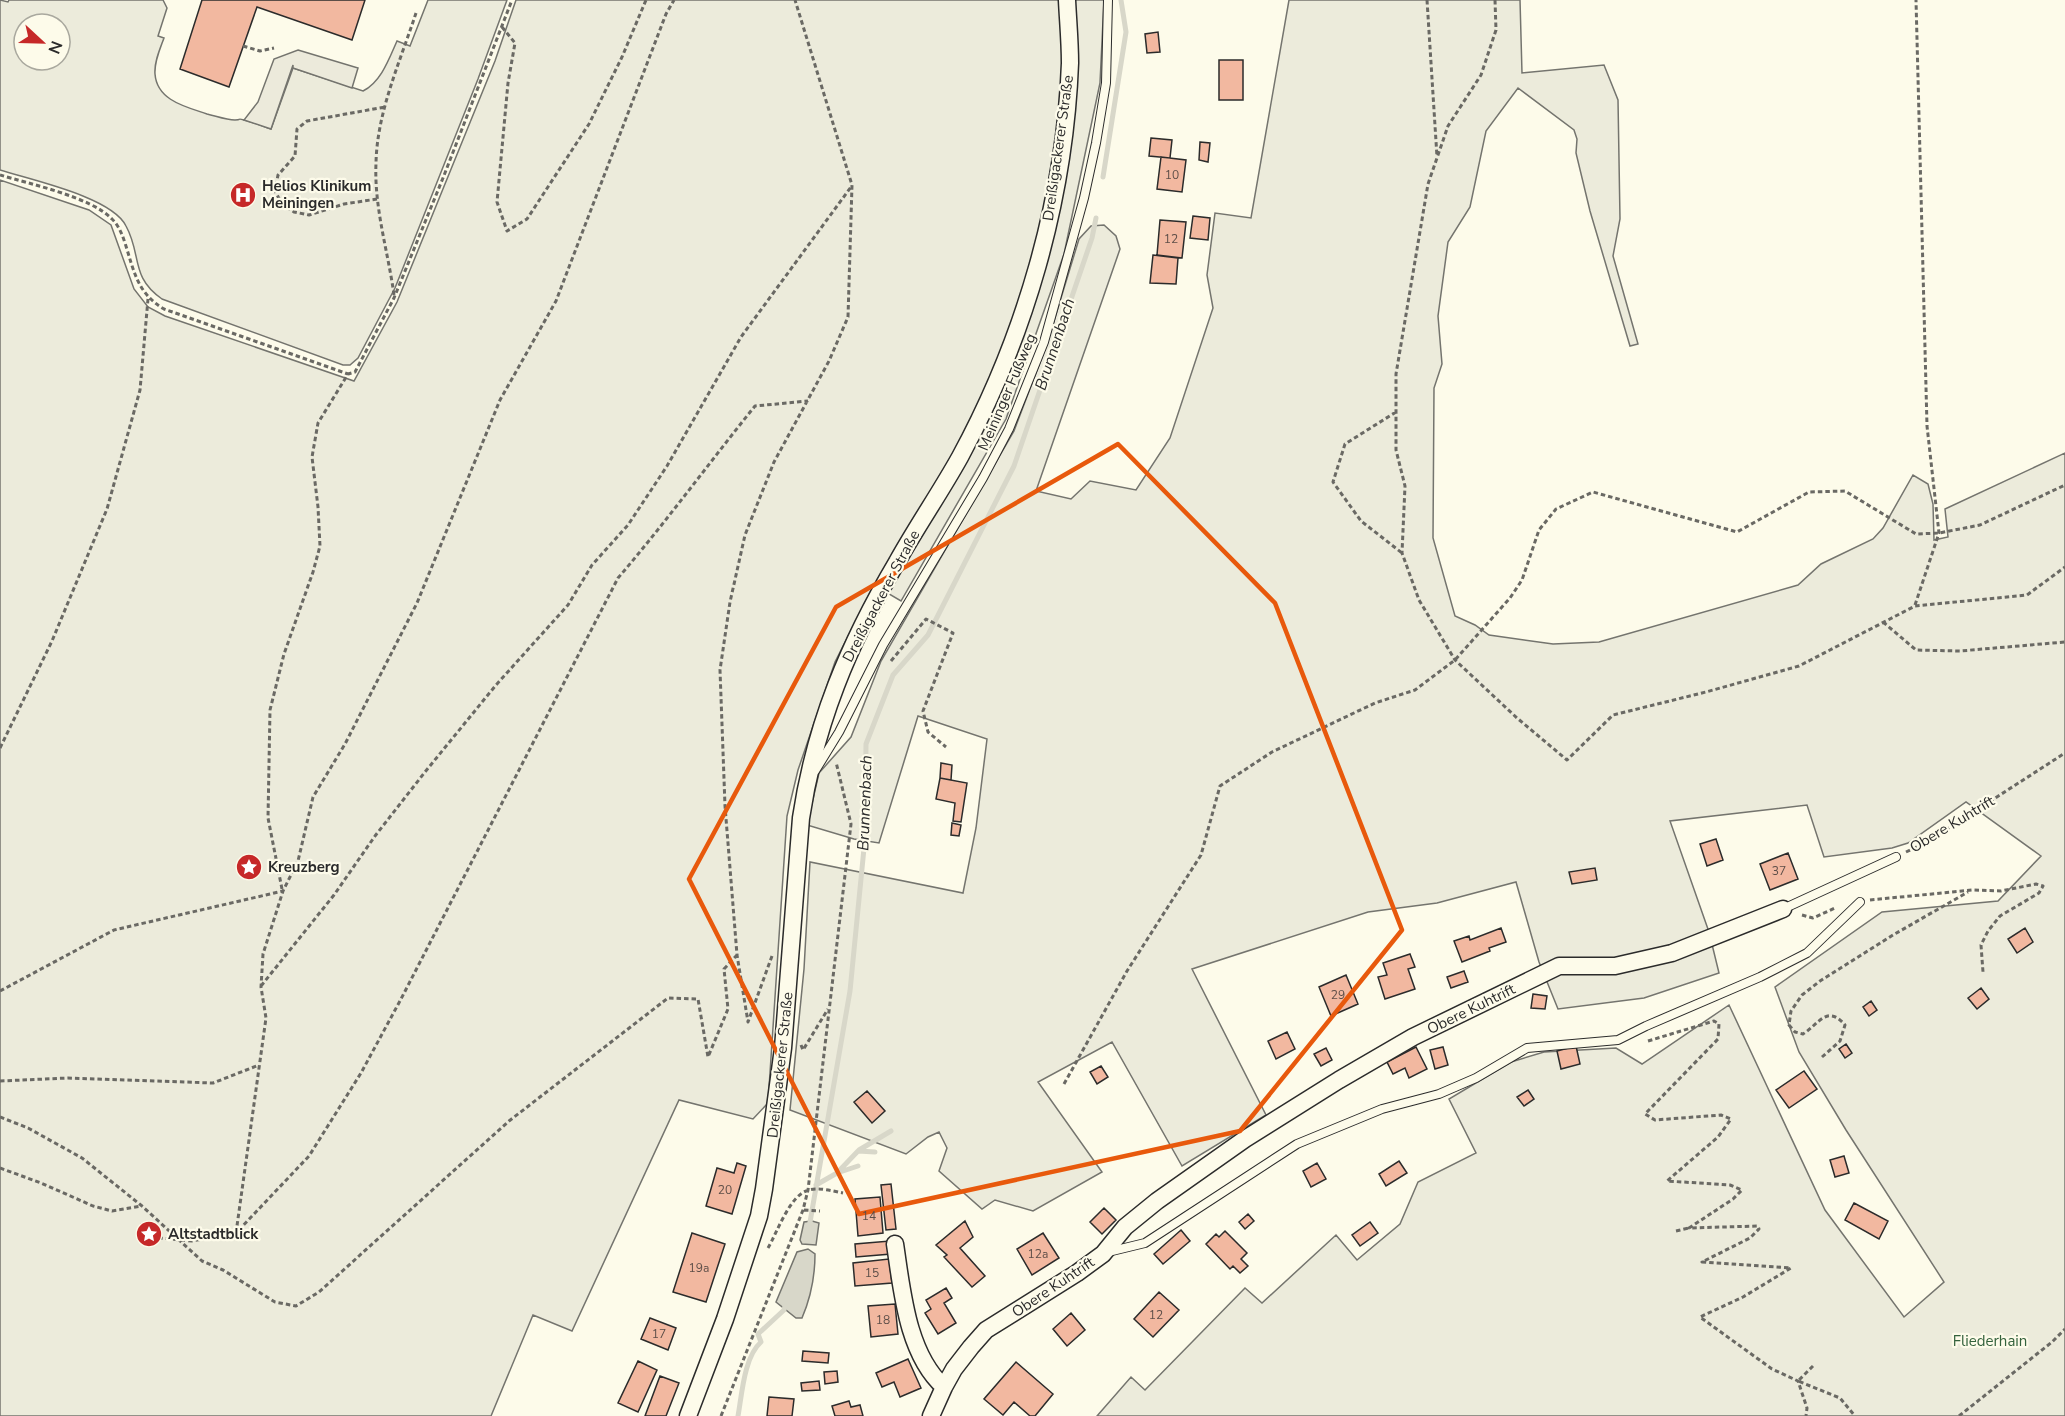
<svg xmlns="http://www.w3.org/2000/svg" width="2065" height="1416" viewBox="0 0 2065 1416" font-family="'Nunito Sans',sans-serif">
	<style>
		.green { fill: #ecebdb; stroke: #74746e; stroke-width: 1.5; fill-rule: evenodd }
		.parking { fill: #eceadb; stroke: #74746e; stroke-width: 1.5 }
		.water { fill: #d8d7c9; stroke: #74746e; stroke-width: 1.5 }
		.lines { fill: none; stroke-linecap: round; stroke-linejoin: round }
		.stream { stroke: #d8d7c9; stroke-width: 5 }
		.building { fill: #f2b8a0; stroke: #2b2b2b; stroke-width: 1.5 }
		.lane-casing { stroke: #2b2b2b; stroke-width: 10 }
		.street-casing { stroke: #2b2b2b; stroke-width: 19 }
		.path { stroke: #6a6964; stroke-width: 3; stroke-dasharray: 4.5 3; stroke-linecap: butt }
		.lane { stroke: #fdfbea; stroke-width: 8 }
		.street { stroke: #fdfbea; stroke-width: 16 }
		.marked { fill: none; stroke: #e8590c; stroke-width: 4.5; stroke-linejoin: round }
		.labels { text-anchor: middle; stroke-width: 4.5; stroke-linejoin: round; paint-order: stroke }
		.number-label { font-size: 12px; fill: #5d4e48 }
		.street-label { font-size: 15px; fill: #2b2b2b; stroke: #fdfbea }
		.poi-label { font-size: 15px; font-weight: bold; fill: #2b2b2b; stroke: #fdfbea; text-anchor: start }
		.park-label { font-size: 15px; fill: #34623c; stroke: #fdfbea }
		.water-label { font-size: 16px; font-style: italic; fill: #2b2b2b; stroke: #fdfbea }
	</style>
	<rect width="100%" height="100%" fill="#fdfbea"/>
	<!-- green -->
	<path class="green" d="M0,0L8,2L9,0H163L167,8L158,36L164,38C160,49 154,62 155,74C157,101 187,107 207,114C216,116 226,120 235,120C243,120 236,118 244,120C253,122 262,126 271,129L293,68L363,91C381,82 389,59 397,41L410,46L428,0H507L478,79L395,288L358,358L350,365H343L162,299C130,277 142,255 126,226C112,197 31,180 0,170ZM24,24H60V60H24Z
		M516,0H1104L1100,83L1064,254L1006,419L901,601L874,585L835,662L798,770L787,816L768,1103L753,1119L679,1100L572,1331L533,1315L491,1416H0V180L89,210L111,225L134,289L148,307L165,316L354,381L397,302L495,61Z
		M1289,0H1520L1522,73L1604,65L1618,100L1620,219L1613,256L1638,344L1630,346L1590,211L1576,153L1577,139L1574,130L1518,88L1486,131L1470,207L1448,242L1438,316L1442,364L1434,388L1433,538L1455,616L1475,625L1489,635L1553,644L1599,642L1798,585L1821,564L1873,539L1883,528L1913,475L1928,484L1933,504L1934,540L1948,537L1945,509L2065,453V1416H1097L1131,1377L1145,1390L1245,1288L1262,1303L1336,1235L1357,1260L1400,1224L1418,1182L1476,1153L1449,1099L1511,1062L1544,1052L1616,1048L1642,1064L1729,1005L1825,1210L1904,1317L1944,1282L1846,1130L1799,1052L1775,987L1882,912L1998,901L2041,856L1966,802L1908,843L1892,848L1824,857L1807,805L1670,821L1709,932L1719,973L1644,998L1558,1009L1539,962L1516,882L1437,903L1368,912L1192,969L1266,1115L1182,1166L1112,1042L1038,1082L1102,1172L1033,1211L995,1200L982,1209L939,1171L947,1148L939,1132L928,1137L906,1154L790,1110L804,969L810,862L963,893L976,828L987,739L918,716L879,843L854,839L807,825L819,773L851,737L881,661L1014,431L1047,344L1079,239L1091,226L1104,225L1116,236L1120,249L1036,491L1071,499L1090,481L1136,490L1170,438L1213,308L1207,275L1215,213L1251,218Z"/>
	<!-- parking -->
	<path class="parking" d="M298,50L358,68L352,88L293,68V65L271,129L244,120L258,102L274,59Z"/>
	<!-- water -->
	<path class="water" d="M812,1221L819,1223L816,1245L802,1244L800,1240L804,1222Z
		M808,1249L815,1254C815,1277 811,1297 802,1318H796L776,1302L797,1252Z"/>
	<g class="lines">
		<!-- stream -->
		<path class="stream" d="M1103,177L1126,32L1121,0
			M859,1150L891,1131
			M837,1173L858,1151L875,1152
			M816,1185L837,1173L858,1166
			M809,1228L850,991L865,838L866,744L893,675L928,635L1014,466L1092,238L1096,218
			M738,1416C742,1394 744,1357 761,1342L758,1334L784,1310L785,1306"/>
	</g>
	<!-- building -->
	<path class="building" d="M202,0H365L352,40L257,7L229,87L180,69Z
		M1158,32L1160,52L1147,53L1145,34Z
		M1219,60H1243V100H1219Z
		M1151,138L1172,140L1170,158L1149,156Z
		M1200,142L1210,143L1208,162L1199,160Z
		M1161,157L1186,160L1182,192L1157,189Z
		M1193,216L1210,218L1208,240L1190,238Z
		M1160,220L1186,222L1182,258L1157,255Z
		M1153,255L1178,258L1176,284L1150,283Z
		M941,763L952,765L951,780L940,778Z
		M940,778L967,783L961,822L953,821L955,803L936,799Z
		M952,823L961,825L959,836L951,835Z
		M1716,839L1723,860L1707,866L1700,844Z
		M1788,853L1798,879L1770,890L1760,864Z
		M1595,868L1597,880L1572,884L1569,872Z
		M1501,928L1506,942L1489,948L1490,951L1462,962L1454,941L1469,936L1470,940Z
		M2025,928L2033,942L2017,953L2008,939Z
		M1410,954L1415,967L1408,969L1415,989L1385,999L1378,977L1387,975L1383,963Z
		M1464,971L1468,982L1451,988L1447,977Z
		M1346,975L1358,1004L1331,1016L1319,987Z
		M1981,988L1989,999L1977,1009L1968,998Z
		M1533,994L1547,996L1545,1009L1531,1008Z
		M1871,1001L1877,1010L1869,1016L1863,1007Z
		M1287,1032L1295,1049L1276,1059L1268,1041Z
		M1846,1044L1852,1053L1845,1058L1839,1049Z
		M1576,1046L1580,1064L1561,1069L1557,1051Z
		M1416,1047L1427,1069L1409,1078L1405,1068L1393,1074L1387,1062Z
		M1443,1047L1448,1065L1435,1069L1430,1050Z
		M1326,1048L1332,1060L1321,1066L1314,1054Z
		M1101,1066L1108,1077L1097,1084L1090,1072Z
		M1804,1071L1817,1089L1789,1108L1776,1090Z
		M1528,1090L1534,1099L1524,1106L1517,1097Z
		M867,1091L885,1111L872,1123L854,1102Z
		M1844,1156L1849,1173L1835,1177L1830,1160Z
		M1399,1161L1407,1173L1386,1186L1379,1174Z
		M737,1163L746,1166L732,1214L706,1206L717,1168L734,1173Z
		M1317,1163L1326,1179L1311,1187L1303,1171Z
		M891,1184L896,1229L886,1230L881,1185Z
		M880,1197L883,1233L858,1236L855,1199Z
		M1854,1203L1888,1221L1879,1239L1845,1220Z
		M1104,1208L1116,1220L1102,1234L1090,1222Z
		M1248,1214L1254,1221L1245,1229L1239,1222Z
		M965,1221L973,1237L960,1248L985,1276L972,1287L944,1257L947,1255L936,1245Z
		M1370,1222L1378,1233L1360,1246L1352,1235Z
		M1181,1230L1190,1241L1163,1264L1154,1254Z
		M1225,1231L1247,1253L1241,1259L1248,1266L1240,1273L1233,1266L1230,1269L1206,1244L1216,1234L1219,1237Z
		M692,1233L725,1244L706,1302L673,1292Z
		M1043,1233L1059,1258L1032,1275L1017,1249Z
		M890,1241L891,1254L856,1257L855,1244Z
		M889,1259L892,1283L855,1286L853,1263Z
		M946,1288L952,1298L944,1303L956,1323L938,1334L925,1313L931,1309L926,1300Z
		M1159,1292L1179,1310L1153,1337L1134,1319Z
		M895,1304L898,1334L871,1337L868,1306Z
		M1071,1313L1085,1330L1067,1346L1053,1329Z
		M650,1318L676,1328L668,1350L641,1339Z
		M803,1351L829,1353L828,1363L802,1361Z
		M908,1359L921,1388L900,1397L894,1382L882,1387L876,1373Z
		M638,1361L657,1370L638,1412L618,1403Z
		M1016,1362L1053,1394L1035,1416H1030L1014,1402L1003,1415L984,1399Z
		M837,1371L838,1382L825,1384L824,1372Z
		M660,1376L679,1383L666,1416H645Z
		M819,1381L820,1390L802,1391L801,1383Z
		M769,1397L794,1399L792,1416H767Z
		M849,1401L851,1407L860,1405L863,1416H835L832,1406Z"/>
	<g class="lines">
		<!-- lane casing -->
		<g class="lane-casing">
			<path id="lane" d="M815,771L839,732L883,645L983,478L1009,429L1044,342L1084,198L1096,143L1106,83L1108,0
				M1783,909L1896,857
				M1108,1252L1145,1243L1297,1144L1382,1109L1439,1094L1476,1078L1527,1048L1618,1040L1646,1026L1760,977L1807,953L1860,902"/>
		</g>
		<!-- street casing -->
		<g class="street-casing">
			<path id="street" d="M895,1244C902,1290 907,1354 944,1387
				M688,1416L725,1319L759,1216L764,1189L783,1048L801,818C815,724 849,643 897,562C917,526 940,493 960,457C1025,337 1065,199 1070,63C1070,42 1068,21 1067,0
				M931,1416L944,1387L954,1369L971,1347L986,1330L1077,1273L1103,1254L1125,1227L1157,1201L1245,1139L1339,1080L1413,1037L1559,966H1615L1672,953L1783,909"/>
		</g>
		<!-- path -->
		<path class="path" d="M1427,0L1437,157
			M1495,0L1496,30L1481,75L1448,126L1428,184L1396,374V450L1405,486L1402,553L1419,600L1455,660L1517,718L1567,760L1613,715L1706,692L1799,666L1915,606L2027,595L2065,567
			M502,27L515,43L508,83L497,202L507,231L527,219L589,124L622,57L646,0
			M243,46L260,51L274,48
			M0,175C30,184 91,197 112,219C119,226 122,234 125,243C134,271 137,293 164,309L348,374
			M377,199L344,204L309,215L294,212L282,204L275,191L278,175L295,156L297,129L307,121L385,107
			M394,295C388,251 374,208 376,163C377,112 400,62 416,13
			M1396,412L1345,444L1333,482L1361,521L1402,553
			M1915,605L1939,533L1927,426L1916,0
			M1883,622L1916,650L1960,651L2065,642
			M891,661L926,619L953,633L923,711L928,732L946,747
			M0,748L52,641L107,509L140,390L148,299
			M1906,852L1927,842L2065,753
			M282,889L268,818L270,710L284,654L313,572L320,546L318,507L312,457L318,423L348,374L355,372L394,298L443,178L512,0
			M1870,900L1972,890L2001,891L2036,884L2043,886L2039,893L2000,916L1988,931L1981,945L1983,972
			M1802,915L1813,918L1835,908
			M772,956L748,1022L737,955L725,806L720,670L730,602L745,535L774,462L829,361L848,317L852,185L795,0
			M261,986L334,895L375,836L425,772L496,685L568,605L592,565L628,525L667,466L741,337L851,187
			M0,991L114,930L283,891
			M1648,1041L1714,1021L1719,1024L1718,1039L1645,1114L1655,1120L1721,1115L1731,1119L1718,1137L1667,1181L1730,1185L1742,1190L1733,1199L1689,1228L1758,1226L1759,1229L1750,1238L1702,1262L1791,1268L1743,1297L1700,1317L1772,1369L1798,1381L1807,1408L1806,1416
			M801,1045L803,1050L828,1009
			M1822,1057L1840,1041L1845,1025C1827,1004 1819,1024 1803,1034L1795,1032L1789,1025L1791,1011L1802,995L1820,981L1893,935L1968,892
			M0,1081L68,1078L213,1083L259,1065
			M1064,1084L1127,971L1201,855L1220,786L1272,752L1375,703L1415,690L1455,660L1510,598L1522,580L1539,530L1556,509L1593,492L1737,532L1809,492L1845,491L1916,534L1939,533L1980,525L2065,485
			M0,1117L28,1128L82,1158L142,1206L202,1261L223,1270L275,1302L296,1306L319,1292L509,1121L668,998L698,999L708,1057L728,1009L724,969L737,955
			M0,1168L41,1183L93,1206L112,1211L142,1206
			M804,1210L820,1211
			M147,1228L152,1234L160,1238L192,1241L236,1233L309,1156L361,1073L401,999L618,578C666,522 709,463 755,406L808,401
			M1676,1231L1689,1228
			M236,1233L266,1018L261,987L263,954L283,891L298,861L313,797L345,744L417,603L500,400L556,301L666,14L674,0
			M768,1248C777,1233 790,1194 809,1190C818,1187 833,1191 843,1193
			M1813,1366L1798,1381L1840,1398L1855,1416
			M721,1416L803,1210L808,1190L851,824L836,762
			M1959,1416L2052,1342L2065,1329"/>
		<!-- lane -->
		<use href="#lane" class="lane"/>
		<!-- street -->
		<use href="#street" class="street"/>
	</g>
	<!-- marked area -->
	<path class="marked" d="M1118,444L1275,603L1402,930L1240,1131L859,1214L689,879L836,607Z"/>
	<!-- icons -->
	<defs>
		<g id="hospital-disc" transform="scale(1.35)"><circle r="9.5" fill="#c62828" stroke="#fdfbea"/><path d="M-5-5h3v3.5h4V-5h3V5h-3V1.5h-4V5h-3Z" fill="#fff"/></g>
		<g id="sight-disc" transform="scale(1.35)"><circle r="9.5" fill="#c62828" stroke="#fdfbea"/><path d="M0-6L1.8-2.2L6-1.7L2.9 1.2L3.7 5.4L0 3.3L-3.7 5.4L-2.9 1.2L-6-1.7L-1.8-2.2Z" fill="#fff"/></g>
	</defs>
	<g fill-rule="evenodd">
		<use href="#hospital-disc" x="243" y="195"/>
		<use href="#sight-disc" x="249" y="867"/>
		<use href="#sight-disc" x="149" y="1234"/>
	</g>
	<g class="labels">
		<!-- number labels -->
		<g class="number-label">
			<text x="1172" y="179">10</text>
			<text x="1171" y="243">12</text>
			<text x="1779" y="875">37</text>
			<text x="1338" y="999">29</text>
			<text x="725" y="1194">20</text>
			<text x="869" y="1220">14</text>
			<text x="1038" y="1258">12a</text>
			<text x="699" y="1272">19a</text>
			<text x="872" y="1277">15</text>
			<text x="1156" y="1319">12</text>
			<text x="883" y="1324">18</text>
			<text x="659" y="1338">17</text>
		</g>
		<!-- street labels -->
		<g class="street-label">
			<text transform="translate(1058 148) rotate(-82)" y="5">Dreißigackerer Straße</text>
			<text transform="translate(1007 392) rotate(-67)" y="5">Meininger Fußweg</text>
			<text transform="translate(881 596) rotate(-62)" y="5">Dreißigackerer Straße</text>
			<text transform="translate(1952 824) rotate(-31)" y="5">Obere Kuhtrift</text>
			<text transform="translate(1471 1009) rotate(-26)" y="5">Obere Kuhtrift</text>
			<text transform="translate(780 1065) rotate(-84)" y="5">Dreißigackerer Straße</text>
			<text transform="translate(1053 1287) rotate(-34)" y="5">Obere Kuhtrift</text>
		</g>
		<!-- poi labels -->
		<g class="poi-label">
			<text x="262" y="191">Helios Klinikum<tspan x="262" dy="17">Meiningen</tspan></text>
			<text x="268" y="872">Kreuzberg</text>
			<text x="168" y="1239">Altstadtblick</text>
		</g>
		<!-- park labels -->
		<g class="park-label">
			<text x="1990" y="1346">Fliederhain</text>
		</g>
		<!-- water labels -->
		<g class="water-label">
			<text transform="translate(1054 344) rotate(-72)" y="6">Brunnenbach</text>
			<text transform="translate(864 803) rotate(-88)" y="6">Brunnenbach</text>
		</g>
	</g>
	<!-- north arrow -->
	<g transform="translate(42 42) rotate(112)"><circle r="28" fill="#fdfbea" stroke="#a9a89e" stroke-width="1.5"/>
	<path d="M0-4.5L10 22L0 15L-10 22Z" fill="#c62828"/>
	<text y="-9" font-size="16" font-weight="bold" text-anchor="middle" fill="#2b2b2b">N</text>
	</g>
</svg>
